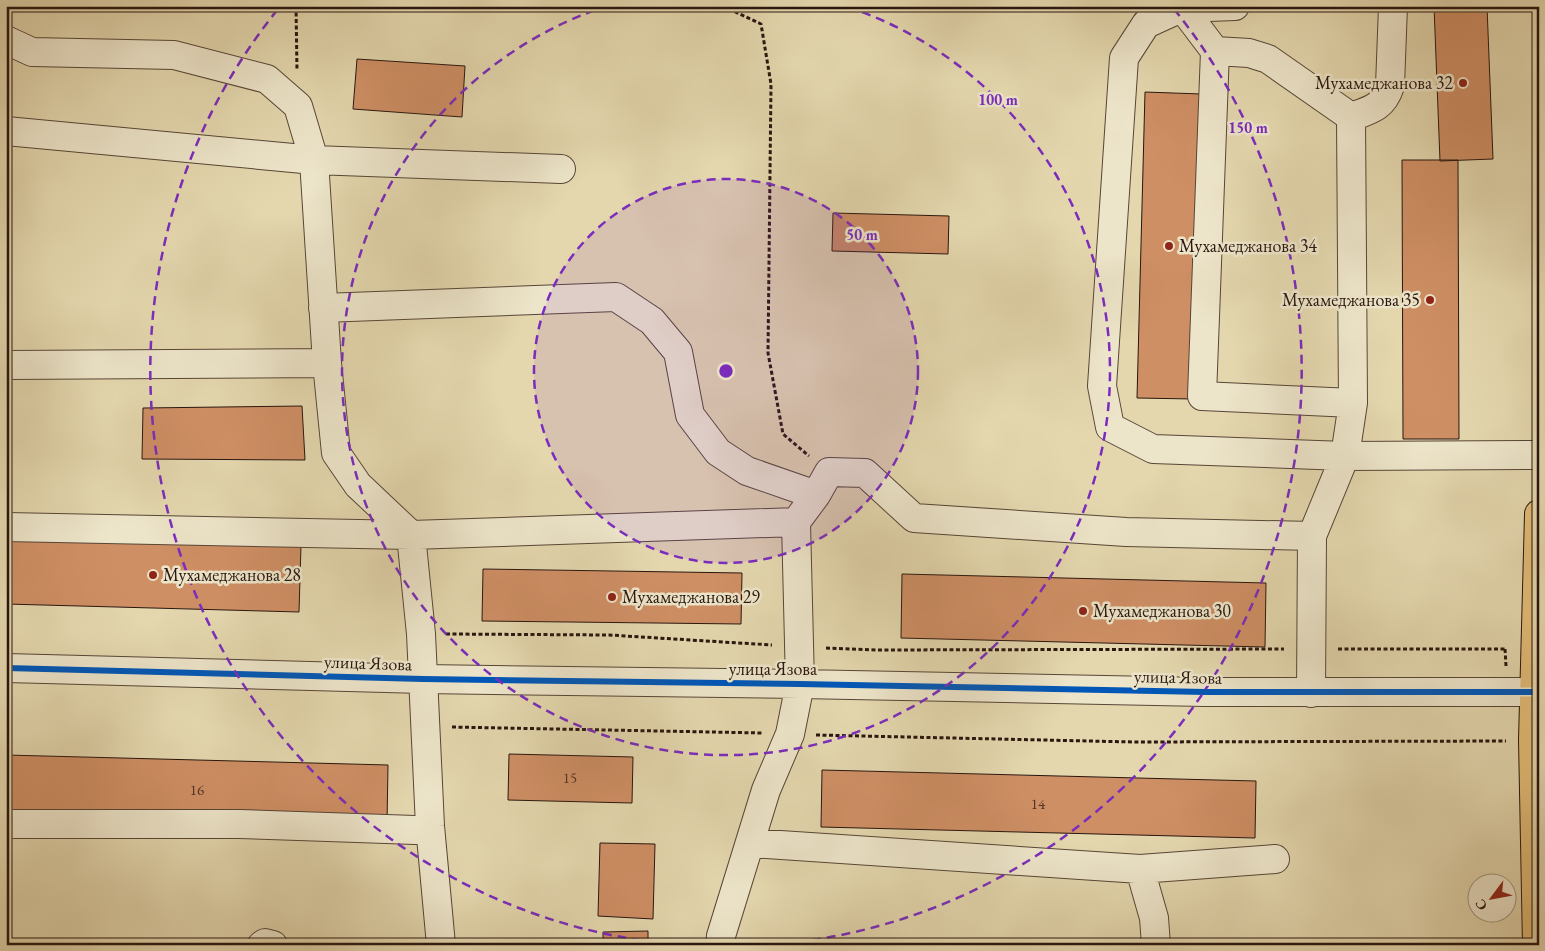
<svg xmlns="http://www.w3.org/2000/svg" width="1545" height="951" viewBox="0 0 1545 951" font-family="'EB Garamond',serif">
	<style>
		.building { fill: #cf8f65; stroke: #28160f }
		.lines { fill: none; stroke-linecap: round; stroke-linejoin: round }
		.minor-casing { stroke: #574637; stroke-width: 30 }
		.major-casing { stroke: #28160f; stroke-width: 30 }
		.path { stroke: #28160f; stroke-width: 3; stroke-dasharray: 4 2.5; stroke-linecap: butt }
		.minor { stroke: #ede5ca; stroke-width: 28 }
		.major { stroke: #e2bc77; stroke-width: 28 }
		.cycleway-casing { stroke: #ede5ca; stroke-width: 9 }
		.cycleway { stroke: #0057b8; stroke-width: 6 }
		.ring { fill: none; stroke: #7b2cbf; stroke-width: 2.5; stroke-dasharray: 9 6 }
		.poi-dot { fill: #8f2418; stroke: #ede5ca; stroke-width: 2 }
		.labels { text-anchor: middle; stroke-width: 5; stroke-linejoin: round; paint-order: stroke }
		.number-label { font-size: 15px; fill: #523424 }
		.poi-label { font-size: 18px; fill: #28160f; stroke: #ede5ca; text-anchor: start }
		.street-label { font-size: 18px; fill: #28160f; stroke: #ede5ca }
		.centre { fill: #7b2cbf; stroke: #ede5ca; stroke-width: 2.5 }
		.ring-label { font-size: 15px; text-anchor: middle; font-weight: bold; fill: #7b2cbf; stroke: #ede5ca; stroke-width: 5; stroke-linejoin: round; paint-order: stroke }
	</style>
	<rect width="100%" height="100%" fill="#e4d7ae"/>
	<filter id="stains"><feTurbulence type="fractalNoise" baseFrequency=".004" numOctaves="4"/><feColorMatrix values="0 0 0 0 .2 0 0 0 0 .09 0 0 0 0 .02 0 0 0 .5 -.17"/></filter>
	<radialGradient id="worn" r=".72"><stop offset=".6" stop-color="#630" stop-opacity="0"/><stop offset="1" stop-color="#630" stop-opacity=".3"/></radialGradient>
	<!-- building -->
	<path class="building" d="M1434,6H1487L1493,159L1440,161Z
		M357,59L465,66L462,117L353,109Z
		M1145,92L1201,94L1193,399L1137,398Z
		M1402,160H1458L1459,439H1403Z
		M833,213L949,216L948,254L832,251Z
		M302,406L305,460L142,459L143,408Z
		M6,538L301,545L299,612L6,604Z
		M483,569L742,573L741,624L482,621Z
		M902,574L1266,583L1265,647L901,638Z
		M509,754L633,757L632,803L508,800Z
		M6,755L388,765L387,824L6,814Z
		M822,770L1256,781L1255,838L821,827Z
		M600,843L655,844L653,919L598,916Z
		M648,931V945H603V932Z"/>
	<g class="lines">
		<!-- minor casing -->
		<g class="minor-casing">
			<path id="minor" d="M1181,6L1215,51L1202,396L1353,403L1351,117
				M1235,6L1181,8L1146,24L1124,58L1102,386L1110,427L1153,449L1345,456L1312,536
				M6,40L32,52L174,55L267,79L298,106L314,160L327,363L336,453L358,485L411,535L421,634L430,826L441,945
				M1215,51L1249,53L1268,59L1351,117
				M1351,117C1370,110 1383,108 1390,86L1393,6
				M6,131L314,160L561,169
				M323,308L616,297L652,321L678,352L690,415L718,452L747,471L816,495
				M6,365L327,363
				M1353,403L1345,456L1539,455
				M796,522L816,495L829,472L865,473L914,518L1126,532L1312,536L1311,693
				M6,527L411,535L796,522L800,684L790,734L766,790L721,936L720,945
				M6,668L423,679L800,684L1205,692H1539
				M6,824H239L415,830H423L430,826
				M751,843L1140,869L1154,918L1156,945
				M1140,869L1275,859
				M262,945L265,943L273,945"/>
		</g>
		<!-- major casing -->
		<g class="major-casing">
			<path id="major" d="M1537,945L1533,740L1539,514"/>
		</g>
		<!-- path -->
		<path class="path" d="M296,6L297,71
			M723,6L761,24L771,84L768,353L783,434L809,456
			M446,634L609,635L772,645
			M826,648L876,650L1284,649
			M1338,649H1505
			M1506,666L1505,649H1506
			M452,727L763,733
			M816,735L1134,742L1506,741"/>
		<!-- minor -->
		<use href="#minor" class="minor"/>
		<!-- major -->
		<use href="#major" class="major"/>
		<!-- cycleway casing -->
		<g class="cycleway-casing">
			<path id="cycleway" d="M6,668L423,679L800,684L1205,692H1539"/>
		</g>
		<!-- cycleway -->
		<use href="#cycleway" class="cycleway"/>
	</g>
	<!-- distance rings -->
	<circle cx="726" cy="371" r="192" fill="#7b2cbf" fill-opacity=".12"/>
	<g class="ring">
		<circle cx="726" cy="371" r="192"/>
		<path d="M848 7A384 384 0 1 1 604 7"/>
		<path d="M671 944A576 576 0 0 1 278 9M1174 9A576 576 0 0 1 781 944"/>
	</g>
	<!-- markers -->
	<g class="poi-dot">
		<circle cx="1463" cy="83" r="5"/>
		<circle cx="1169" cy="246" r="5"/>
		<circle cx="1430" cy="300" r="5"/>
		<circle cx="153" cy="575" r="5"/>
		<circle cx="612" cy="597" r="5"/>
		<circle cx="1083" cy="611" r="5"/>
	</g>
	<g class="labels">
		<!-- number labels -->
		<g class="number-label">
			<text x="570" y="783">15</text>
			<text x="197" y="795">16</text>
			<text x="1038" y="809">14</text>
		</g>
		<!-- poi labels -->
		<g class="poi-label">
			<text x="1453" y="89" text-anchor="end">Мухамеджанова 32</text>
			<text x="1179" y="252">Мухамеджанова 34</text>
			<text x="1420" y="306" text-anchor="end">Мухамеджанова 35</text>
			<text x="163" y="581">Мухамеджанова 28</text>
			<text x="622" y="603">Мухамеджанова 29</text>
			<text x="1093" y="617">Мухамеджанова 30</text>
		</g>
		<!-- street labels -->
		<g class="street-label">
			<text transform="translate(368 663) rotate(2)" y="6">улица Язова</text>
			<text x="773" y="675">улица Язова</text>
			<text transform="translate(1178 677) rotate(1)" y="6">улица Язова</text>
		</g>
	</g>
	<circle cx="726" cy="371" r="8" class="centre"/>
	<g class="ring-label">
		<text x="998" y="105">100 m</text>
		<text x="1248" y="133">150 m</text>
		<text x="862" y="240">50 m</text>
	</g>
	<!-- margin -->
	<rect width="1545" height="951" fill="none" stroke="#e4d7ae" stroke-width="25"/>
	<rect x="8" y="8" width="1530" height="936" fill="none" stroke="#28160f" stroke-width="2.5"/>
	<rect x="12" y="12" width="1520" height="926" fill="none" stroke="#28160f"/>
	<!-- north arrow -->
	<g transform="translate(1492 898) rotate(238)"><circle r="24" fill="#ede5ca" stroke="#9e927f"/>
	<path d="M0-4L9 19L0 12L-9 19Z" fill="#8f2418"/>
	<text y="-8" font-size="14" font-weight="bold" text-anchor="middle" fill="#28160f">С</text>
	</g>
	<rect width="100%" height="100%" filter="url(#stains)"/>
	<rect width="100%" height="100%" fill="url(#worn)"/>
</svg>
